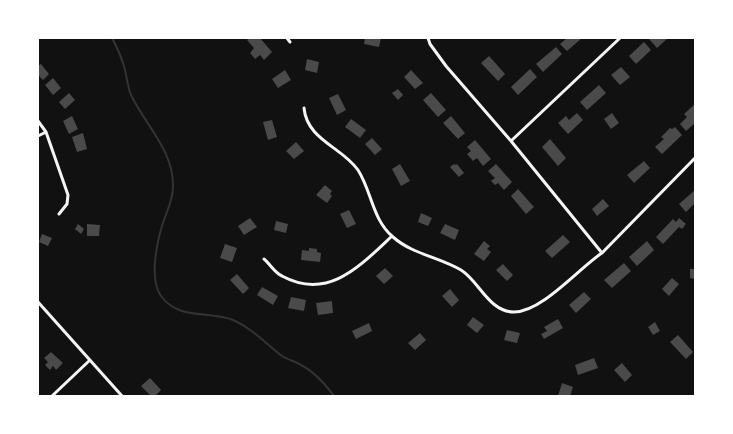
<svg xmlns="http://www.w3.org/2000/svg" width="733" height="434" viewBox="0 0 733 434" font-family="'Asap Condensed',sans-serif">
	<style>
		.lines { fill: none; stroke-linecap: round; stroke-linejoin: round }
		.stream { stroke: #333; stroke-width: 2 }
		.building { fill: #4a4a4a }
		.minor { stroke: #f5f5f5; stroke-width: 3 }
	</style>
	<rect width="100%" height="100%" fill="#111"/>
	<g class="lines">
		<!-- stream -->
		<path class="stream" d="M112,38C117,47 121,56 124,66C127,76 127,85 131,95C146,126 174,151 173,187C173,198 169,207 165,217C158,236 148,278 161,296C179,321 210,310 233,320C252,328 266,344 282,356C288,360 295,361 301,365C315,372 325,384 334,396"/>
	</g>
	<!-- building -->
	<path class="building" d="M250,38H260L272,52L264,60L260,55L255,59L250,53L254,48L247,40Z
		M365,38H381L379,47L364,44Z
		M567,38H582L567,51L560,44Z
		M650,38H668L657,48L649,39Z
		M644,42L651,50L636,64L629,56Z
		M556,47L562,54L543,72L536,64Z
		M489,56L505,74L498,81L481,63Z
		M307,59L319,62L317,73L305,70Z
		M41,64L49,74L43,80L38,75V66Z
		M621,67L630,77L620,85L611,75Z
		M530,69L537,77L518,95L511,87Z
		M285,70L291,80L278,88L272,79Z
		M411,70L423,83L415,89L404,77Z
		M53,78L61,88L53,95L45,85Z
		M599,85L606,93L587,110L580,102Z
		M398,89L403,95L398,100L392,93Z
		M69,93L75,100L65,109L59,102Z
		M431,93L446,110L438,117L423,100Z
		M338,94L346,110L337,115L329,98Z
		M695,104V123L686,131L680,124L687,117L684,114Z
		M577,113L583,120L568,134L558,123L566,116L569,120Z
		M612,113L619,123L611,129L604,119Z
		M72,116L78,129L69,134L63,121Z
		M451,116L465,133L458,139L443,123Z
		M351,119L366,130L360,138L345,127Z
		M272,120L277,137L268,140L263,122Z
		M675,127L682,135L662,154L655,147L664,139L661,137L670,128L672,129Z
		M83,133L87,149L77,152L72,137Z
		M372,138L382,149L375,155L365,144Z
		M550,139L566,158L558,166L542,147Z
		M475,140L491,159L483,166L477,158L473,161L467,154L471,151L467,147Z
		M296,142L304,151L294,159L286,151Z
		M644,161L650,168L634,183L627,175Z
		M400,164L410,181L401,186L392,169Z
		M454,164L456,165L457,164L464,173L459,177L450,167Z
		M496,164L512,182L504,190L498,183L495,185L491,181L495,178L488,171Z
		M325,185L332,191L330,194L332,196L327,203L316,195Z
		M518,189L534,207L526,214L511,196Z
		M695,190V203L686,212L679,204Z
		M603,199L609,206L597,216L592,209Z
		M349,210L356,224L347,228L340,214Z
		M421,213L432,218L428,226L418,222Z
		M250,218L257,227L244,235L238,226Z
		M679,218L686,224L682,229L679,227L663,244L656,237L673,219L676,222Z
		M276,221L288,224L286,233L274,230Z
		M78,224L84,229L81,234L75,229Z
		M87,224L100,225L99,236H87Z
		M445,224L459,230L455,240L440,233Z
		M42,234L52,238L48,246L39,242Z
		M563,235L570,242L552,258L545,251Z
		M484,241L490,246L487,249L491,252L484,261L474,254Z
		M647,241L654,250L637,266L629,257Z
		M225,244L237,248L232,262L220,258Z
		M309,248L317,249V252L321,253L320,262L301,260L302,250L309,251Z
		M624,263L631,271L612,288L604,280Z
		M503,264L513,275L507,281L496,270Z
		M385,268L393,276L384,284L376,276Z
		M690,269H695V279L690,278Z
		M237,274L249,288L243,294L230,280Z
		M672,278L679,284L669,296L662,289Z
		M262,287L278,296L273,305L257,295Z
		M450,289L459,300L452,307L442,296Z
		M584,292L591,299L576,313L569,305Z
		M291,297L306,300L304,311L288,308Z
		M332,301L333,313L318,315L316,303Z
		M473,317L484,325L477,333L467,325Z
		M558,319L563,328L544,339L541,334L547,331L544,327Z
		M655,322L660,331L653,335L648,327Z
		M369,323L372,331L356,339L352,331Z
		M507,330L520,333L517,343L504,340Z
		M420,333L426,340L415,350L408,343Z
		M678,335L693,352L686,359L670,342Z
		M51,352L63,363L56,370L53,366L50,370L45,365L48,362L44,358Z
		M594,358L598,368L578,375L575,365Z
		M622,363L632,375L625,382L614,370Z
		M150,378L161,390L155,396H151L141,386Z
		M562,383L573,387L570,396H558Z"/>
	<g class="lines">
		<!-- minor -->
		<path class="minor" d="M287,38L290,42
			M428,38L430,44L446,66L511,141L602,253
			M304,108C307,140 342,147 358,170C372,192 372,219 393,237C412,254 439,257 461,270C479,281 489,312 514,312C542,312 579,268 602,253L695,158
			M38,121L46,132L68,195L67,204L59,214
			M38,136L46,132
			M511,141L620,38
			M264,259C270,264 275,273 282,276C328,301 360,266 392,236
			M38,302L122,396
			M52,396L90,360"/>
	</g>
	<!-- border -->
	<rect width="733" height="434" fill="none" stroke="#ffffff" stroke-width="78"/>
</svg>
